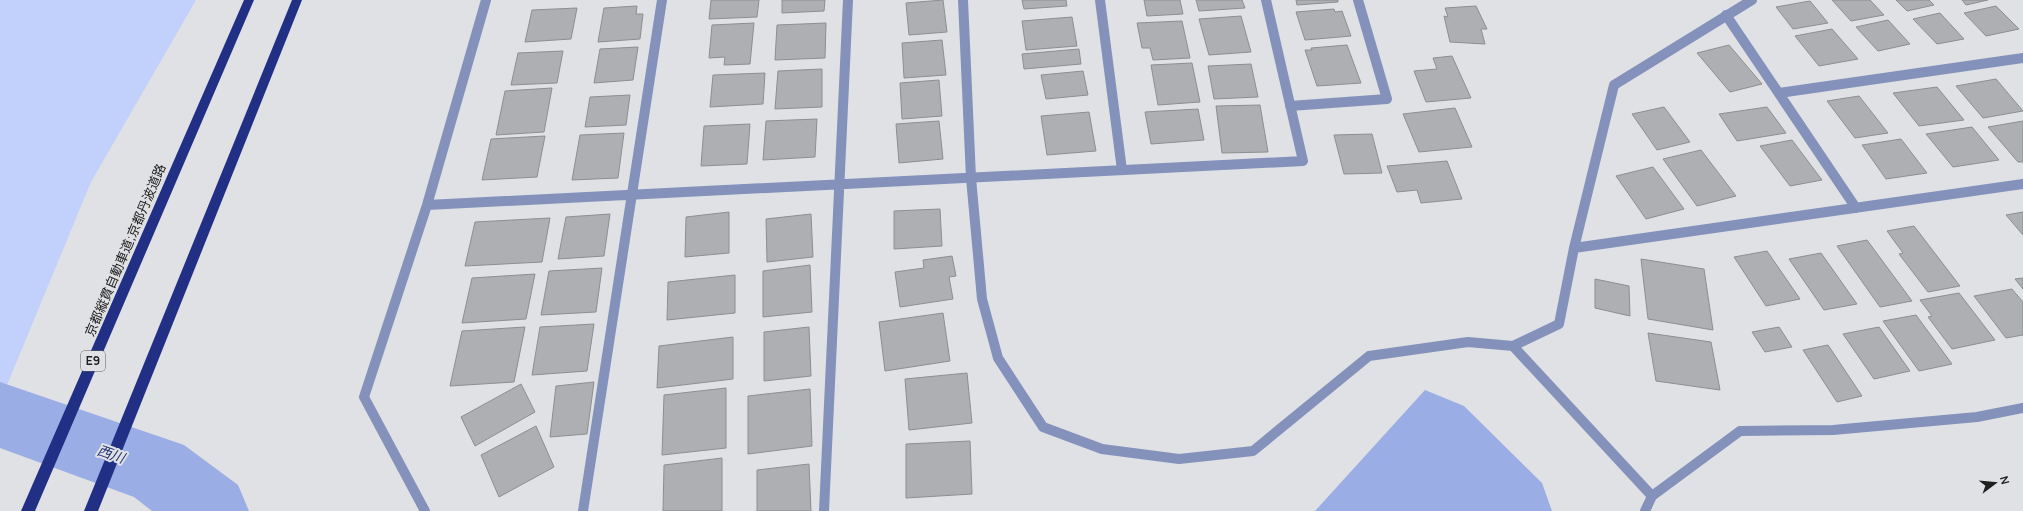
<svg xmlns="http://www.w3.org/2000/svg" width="2023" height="511" viewBox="0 0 2023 511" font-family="Manrope,'Noto Sans JP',sans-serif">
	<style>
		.green { fill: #c2d1fb }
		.water { fill: #9aade4 }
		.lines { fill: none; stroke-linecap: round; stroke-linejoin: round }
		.river { fill: #9aade4; fill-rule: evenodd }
		.building { fill: #adafb2; stroke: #8d8e90 }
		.minor { stroke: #8391bb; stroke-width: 10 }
		.tertiary { stroke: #8391bb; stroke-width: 10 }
		.motorway { fill: #213085; fill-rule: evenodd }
		.labels { text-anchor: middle; stroke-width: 4; stroke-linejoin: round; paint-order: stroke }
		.shield { fill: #e0e1e4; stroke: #5a5a5c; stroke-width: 1 }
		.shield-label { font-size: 12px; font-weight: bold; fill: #202021 }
		.street-label { font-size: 13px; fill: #202021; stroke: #e0e1e4 }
		.water-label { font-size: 14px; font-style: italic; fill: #223172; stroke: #e0e1e4 }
	</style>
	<rect width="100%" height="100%" fill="#e0e1e4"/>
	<!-- green -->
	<path class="green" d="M0,0H196L91,182L0,402Z"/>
	<!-- water -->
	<path class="water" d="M1425,390L1464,406L1542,483L1552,511H1315Z"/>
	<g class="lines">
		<!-- river -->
		<path class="river" d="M0,382L184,445L238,485L249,511H152L134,497L0,448Z"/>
	</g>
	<!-- building -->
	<path class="building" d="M711,0H759L757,17L709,19Z
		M782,0H825L824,11L782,13Z
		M943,0L947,32L909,35L906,3Z
		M1022,0H1066L1067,6L1024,9Z
		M1144,0H1180L1183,14L1147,16Z
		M1196,0H1242L1245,8L1199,11Z
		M1296,0H1338V2L1297,5Z
		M1832,0H1870L1884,15L1851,21Z
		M1896,0H1929L1934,5L1907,11Z
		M1962,0H1988L1966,5Z
		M1810,1L1828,23L1793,29L1776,7Z
		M637,6L636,14H643L640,39L598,42L604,8Z
		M1476,6L1487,29H1481L1485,44L1450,42L1444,16L1448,17L1445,8Z
		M1996,6L2019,29L1986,36L1964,13Z
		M577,8L571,39L525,42L532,10Z
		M1334,9L1335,12L1342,11L1351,36L1305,40L1296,12Z
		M1940,13L1964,39L1937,44L1913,19Z
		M1241,16L1251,52L1209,55L1199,19Z
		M1072,17L1077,46L1026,50L1022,21Z
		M1888,20L1910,44L1878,51L1856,27Z
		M1182,21L1190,58L1153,60L1150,48H1142L1137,23Z
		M754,23L750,64L724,65L725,57L709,58L712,25Z
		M826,23L825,58L775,60L777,25Z
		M1832,29L1858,59L1819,66L1795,36Z
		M942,40L946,75L904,78L902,43Z
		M1347,45L1361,83L1317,86L1305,50H1312L1311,48Z
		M1729,45L1762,84L1730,92L1697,53Z
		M638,47L633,80L594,83L600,49Z
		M1079,49L1081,64L1024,69L1022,54Z
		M563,51L557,83L511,85L518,53Z
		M1452,56L1471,98L1426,102L1414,71L1437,69L1433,58Z
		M1192,63L1200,102L1158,105L1151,65Z
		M1251,64L1258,97L1214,99L1208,66Z
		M822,69V107L775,109L778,71Z
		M1083,71L1088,95L1046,99L1041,75Z
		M765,73L763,104L710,107L713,75Z
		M1996,79L2023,111L1983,118L1956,86Z
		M939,80L942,116L902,119L900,83Z
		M1937,87L1964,120L1919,126L1893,93Z
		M552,88L544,132L496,135L505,91Z
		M630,95L626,125L585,127L590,97Z
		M1859,96L1888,133L1855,138L1827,101Z
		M1260,105L1268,152L1222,153L1216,106Z
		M1664,107L1690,142L1657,150L1632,114Z
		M1767,107L1786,133L1737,141L1719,114Z
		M1455,108L1472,147L1419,152L1403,114Z
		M1198,109L1204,140L1151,144L1145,112Z
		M1089,112L1096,151L1047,155L1041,116Z
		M817,119L815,157L763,160L766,121Z
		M939,121L943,159L899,163L896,124Z
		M2023,121V162H2018L1988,127Z
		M750,124L747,164L701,166L704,126Z
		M1972,127L1999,160L1953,167L1926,134Z
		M624,133L618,178L572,180L580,135Z
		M1372,134L1382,173L1344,174L1334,135Z
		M545,136L537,177L482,180L491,139Z
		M1901,139L1927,173L1886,179L1862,145Z
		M1792,140L1822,180L1790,186L1760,146Z
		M1701,150L1736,196L1697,206L1663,159Z
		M1447,161L1462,199L1421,203L1417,190L1397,192L1387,166Z
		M1653,167L1684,209L1646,219L1616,176Z
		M940,209L942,246L894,249V211Z
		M729,212V253L685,257L686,217Z
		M2023,212V235L2006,215Z
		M610,214L604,256L558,259L566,217Z
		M811,214L813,257L767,262L766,219Z
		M550,218L542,262L465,266L475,222Z
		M1914,226L1960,286L1928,292L1899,254L1903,253L1887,231Z
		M1867,240L1912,301L1880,307L1837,246Z
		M1767,251L1800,299L1766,306L1734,257Z
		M1821,253L1857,304L1824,310L1789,259Z
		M952,256L956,276L949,277L953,299L900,307L895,272L924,268L923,260Z
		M1641,259L1704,269L1713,330L1648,319Z
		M810,265L812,312L763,317V271Z
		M602,268L596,312L541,315L549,271Z
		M535,274L526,319L462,323L472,278Z
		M735,275V313L667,320L668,282Z
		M2023,278V289L2015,279Z
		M1595,279L1629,286L1630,316L1595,308Z
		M2012,289L2023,302V335L2006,338L1974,296Z
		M1959,293L1995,340L1952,349L1928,317L1932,316L1920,300Z
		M943,313L950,361L885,371L879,322Z
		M1916,315L1952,364L1919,371L1883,321Z
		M594,324L587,371L532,375L540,327Z
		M525,327L514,382L450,386L462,331Z
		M809,327L811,376L764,381V332Z
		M1779,327L1792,347L1765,352L1752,332Z
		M1879,327L1910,371L1874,379L1843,334Z
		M1648,333L1711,342L1720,390L1656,381Z
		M733,337V379L657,388L659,346Z
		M1828,345L1862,396L1837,402L1803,350Z
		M967,373L972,423L909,430L905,379Z
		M594,382L587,434L550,437L556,386Z
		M521,384L535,412L475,446L461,417Z
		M726,388V448L662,455L664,395Z
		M810,389L812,446L748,454V396Z
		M536,426L554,467L499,497L481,455Z
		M970,441L972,494L906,498V444Z
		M722,458V511H663L664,465Z
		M809,464L811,511H757V470Z"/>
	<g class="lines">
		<!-- minor -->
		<path class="minor" d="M1100,0L1122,170
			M1726,15L1856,208
			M1779,93L2023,58
			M1290,106L1387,99L1358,0
			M427,205L1303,161L1266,0
			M1574,248L2023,184
			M1513,346L1559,324L1574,248L1614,85L1752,0
			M425,511L364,397L427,205L486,0
			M583,511L662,0
			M824,511L848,0
			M1645,511L1652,496L1740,431L1833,430L1977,417L2023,408"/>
		<!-- tertiary -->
		<path class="tertiary" d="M963,0L971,178L982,299L998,358L1043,427L1102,449L1179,459L1253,451L1369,356L1468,342L1513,346L1652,496"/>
		<!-- motorway -->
		<path class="motorway" d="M244,0H254L35,511H21Z
			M292,0H302L98,511H84Z"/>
	</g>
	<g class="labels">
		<!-- shield labels -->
		<rect class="shield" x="81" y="351" width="24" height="20" rx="3"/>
		<g class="shield-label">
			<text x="93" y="365">E9</text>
		</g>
		<!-- street labels -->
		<g class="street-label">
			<text transform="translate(125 250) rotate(-67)" y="5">京都縦貫自動車道;京都丹波道路</text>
		</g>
		<!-- water labels -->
		<g class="water-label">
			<text transform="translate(111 454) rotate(19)" y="5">西川</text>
		</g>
	</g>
	<!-- north arrow -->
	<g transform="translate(1995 483) rotate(74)" stroke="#e0e1e4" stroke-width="3" paint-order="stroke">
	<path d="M0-3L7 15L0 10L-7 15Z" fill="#202021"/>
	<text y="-6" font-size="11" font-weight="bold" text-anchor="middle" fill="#202021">N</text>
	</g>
</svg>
